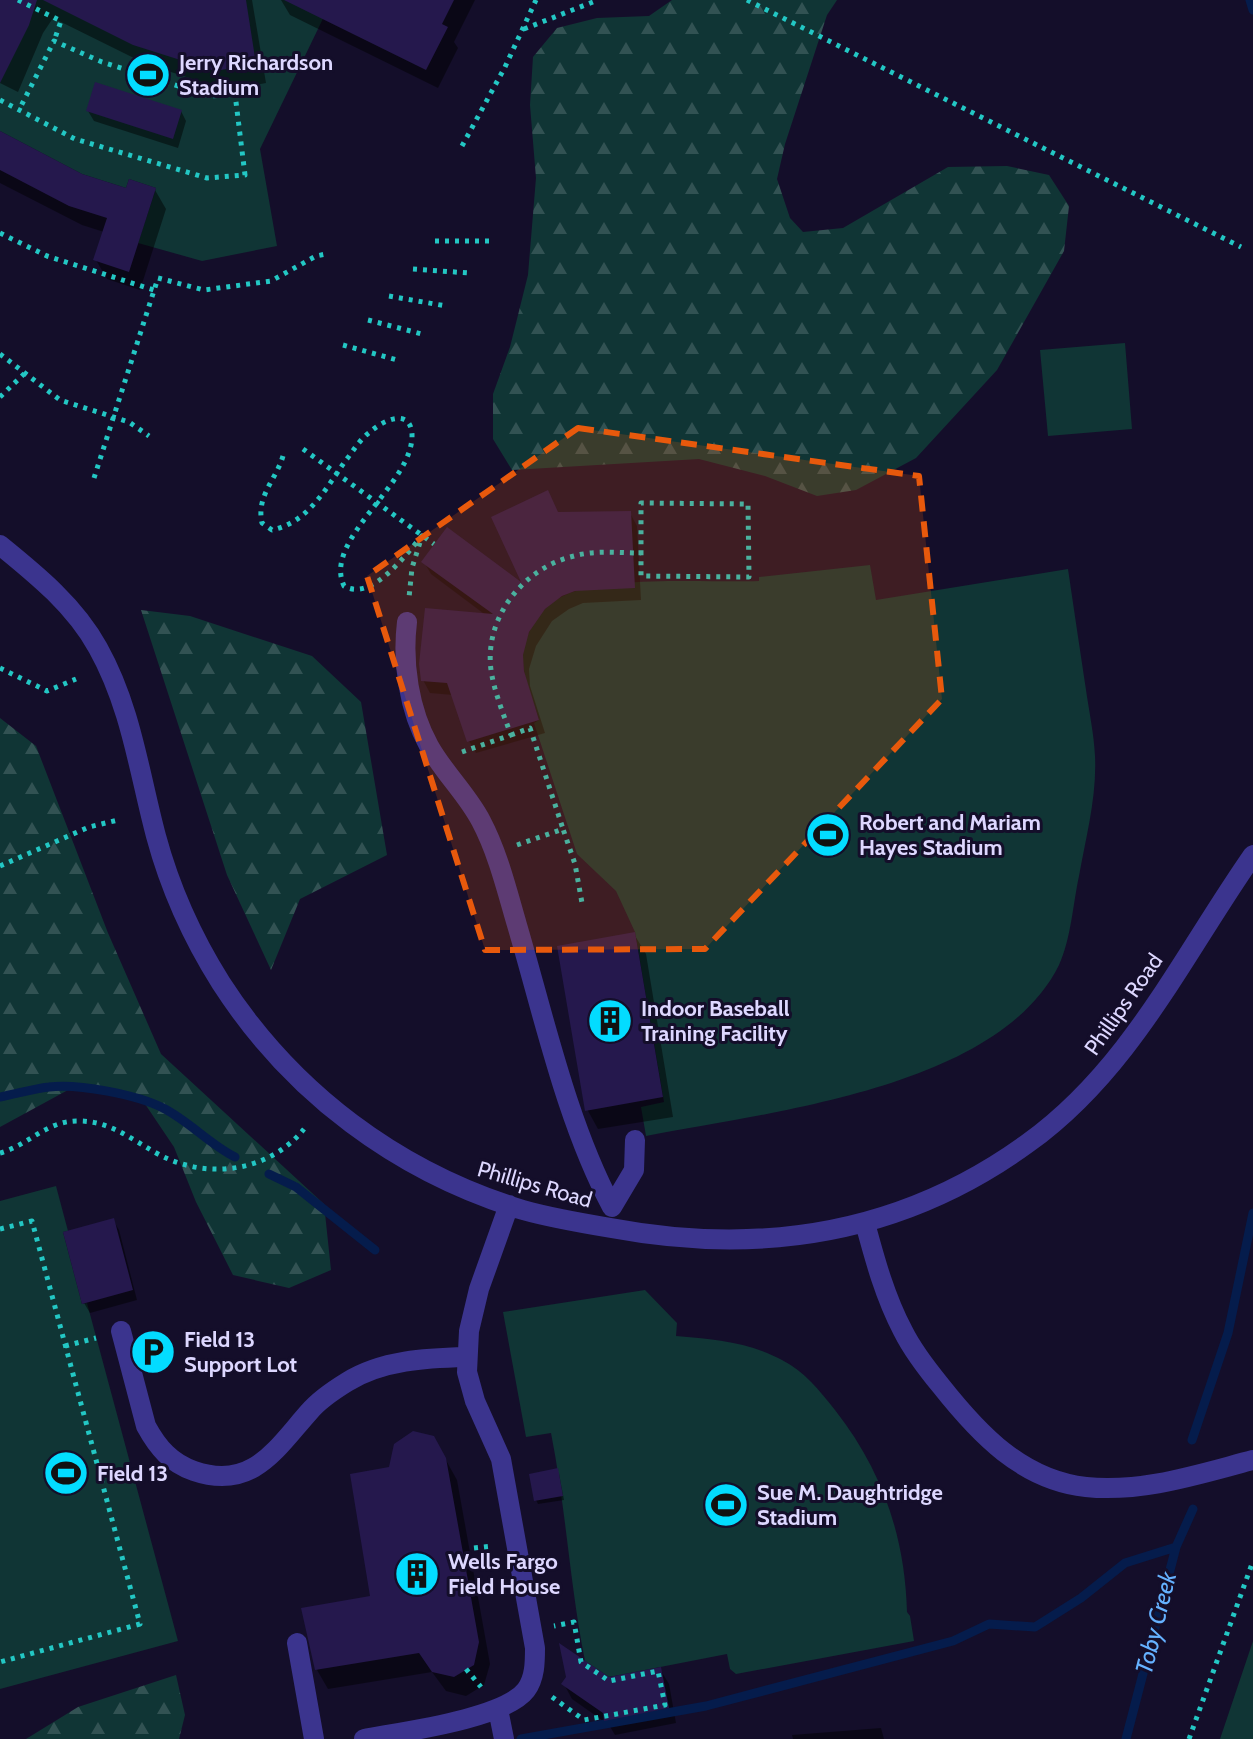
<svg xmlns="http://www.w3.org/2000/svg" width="1253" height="1739" viewBox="0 0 1253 1739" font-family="Cabin,sans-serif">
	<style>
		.forest { fill: url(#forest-firs) }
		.pitch { fill: #103535 }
		.shadow { fill: #0007 }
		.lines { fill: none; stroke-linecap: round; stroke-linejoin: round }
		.stream { stroke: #051c4c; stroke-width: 9 }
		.building { fill: #25184d }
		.path { stroke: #23c7c4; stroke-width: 5; stroke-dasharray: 4 6; stroke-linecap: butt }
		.minor { stroke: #3b348e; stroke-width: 20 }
		.marked { fill: #e8590c; fill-opacity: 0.2; stroke: #e8590c; stroke-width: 6; stroke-dasharray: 16 10; stroke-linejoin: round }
		.labels { text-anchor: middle; stroke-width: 6; stroke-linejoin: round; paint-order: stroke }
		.poi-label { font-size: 22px; font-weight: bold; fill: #ddd7ff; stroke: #140e2a; text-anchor: start }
		.street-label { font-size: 22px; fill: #ddd7ff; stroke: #140e2a }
		.water-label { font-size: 24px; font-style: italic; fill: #65b1ff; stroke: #140e2a }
	</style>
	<defs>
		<pattern id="forest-firs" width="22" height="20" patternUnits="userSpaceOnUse" patternTransform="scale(2)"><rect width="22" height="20" fill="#103535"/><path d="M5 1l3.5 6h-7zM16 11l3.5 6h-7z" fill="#325253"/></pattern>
	</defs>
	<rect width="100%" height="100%" fill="#140e2a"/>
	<!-- forest -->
	<path class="forest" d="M672,0H837L827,15L785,144L777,179L790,218L803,232L843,228L948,167L1007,166L1049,175L1069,206L1064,251L997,370L916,458L856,490L817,496L765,476L699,459L512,470L493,439V394L510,347L528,275L536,178L530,105L533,57L557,28L597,18L649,16Z
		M141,610L190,616L312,656L361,702L387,855L300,899L271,970L227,875Z
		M0,718L36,746L108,933L161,1054L324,1204L331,1270L289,1288L233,1275L196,1202L174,1147L139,1095L79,1084L0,1127Z
		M176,1675L185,1715L179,1739H26L78,1707Z"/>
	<!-- pitch -->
	<path class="pitch" d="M0,0H332L260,149L277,246L202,261L138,243L156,188L129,179L126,188L82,174L0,131Z
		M1125,343L1132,429L1048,436L1040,350Z
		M870,565L876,600L1068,569C1074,610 1080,650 1086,690C1089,711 1094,734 1095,756C1097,796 1086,837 1079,876C1073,904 1071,939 1059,965C998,1089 767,1112 646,1136L641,1107L664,1102L635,932L616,891L577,854L534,723L539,720C533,700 522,677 523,655C525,631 542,606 563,596C607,575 708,583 759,581V577Z
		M56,1186L68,1231L63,1232L82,1304L87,1303L178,1641L0,1689V1201Z
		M645,1290L677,1323L676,1336C713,1339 749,1342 782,1360C805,1372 819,1390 835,1410C882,1470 905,1536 907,1612L910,1616L914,1641L736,1674L730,1669L727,1654L609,1677L585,1661C570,1586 566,1509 551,1433L526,1437L503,1312Z
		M1253,1641V1739H1220Z"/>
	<!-- shadow -->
	<path class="shadow" d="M0,0H252L266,83L227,90L146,64L53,18L43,33L18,92L0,83Z
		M281,0H475L454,42L458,48L438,88L290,15Z
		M88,111H181L186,121L178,148L94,121Z
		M0,133L81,176L127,190H155L166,209L140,290L107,279L96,260L104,232L82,225L0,183Z
		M630,513L637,526L641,600L583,603L569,609L552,621L536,646L529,669L530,686L545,733L476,753L469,741L453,695L430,693L423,680L487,616L431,574L424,562L526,588L558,514Z
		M634,934L646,954L673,1117L598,1129L587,1109Z
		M113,1220L119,1230L137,1300L90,1313L84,1303L65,1233Z
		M433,1437L457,1480L490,1664L484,1685L466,1696L446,1691L432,1672L328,1689L317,1670L372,1598L390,1469Z
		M559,1474L564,1500L538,1504L536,1500Z
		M660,1669L669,1684L676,1723L615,1735L609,1725L572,1699L564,1684Z
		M881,1728L884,1739H793L792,1735Z"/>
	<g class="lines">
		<!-- stream -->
		<path class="stream" d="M1250,0L1253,10
			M0,1097C16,1094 32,1089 49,1087C77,1083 138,1095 163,1108C189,1121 209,1144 235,1157
			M269,1174L296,1187L375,1250
			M1192,1440L1228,1333L1253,1213
			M521,1739L706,1706L953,1641L989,1624L1035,1627L1081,1598L1125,1563L1176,1547
			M1126,1739L1176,1547L1193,1509"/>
	</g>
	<!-- building -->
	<path class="building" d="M0,0H37L29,25L0,83Z
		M43,0H246L256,64L215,71L133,45Z
		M284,0H454L442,24L448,27L426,70Z
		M95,82L182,110L173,139L86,111Z
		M0,131L82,174L126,188L129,179L156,188L129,272L93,260L107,218L69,206L0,170Z
		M548,490L558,512L631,511L635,588L575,591L562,596L545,609L529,632L523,655L524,671L539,720L467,742L447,683L421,681L419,664L425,608L493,614L421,562L447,527L521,582L491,517Z
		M635,932L663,1097L585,1111L557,946Z
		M114,1218L133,1290L82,1304L63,1232Z
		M413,1431L434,1436L446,1458L479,1642L474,1665L454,1677L432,1672L419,1653L315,1670L301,1608L370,1596L350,1474L389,1467L394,1444Z
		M558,1468L563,1496L534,1501L529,1474Z
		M559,1643L609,1677L661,1667L669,1708L604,1721L603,1713L561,1684L566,1677Z"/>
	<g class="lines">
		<!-- path -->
		<path class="path" d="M18,0L61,21L54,41
			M747,0L1241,247
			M524,29L598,0
			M0,100L75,139L207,178L245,175L235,94L210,96L102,62L54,41L19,110
			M462,146L505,67L536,0
			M0,233L47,256L154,290
			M435,241H490
			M413,269L469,273
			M389,296L446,306
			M368,320L422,334
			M343,345L397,360
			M0,354L60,400L129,422L149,436
			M0,397L26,372
			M303,449L434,544
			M283,456C276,480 256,496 262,523L272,530C309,522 326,488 346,460C354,450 360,439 370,432C382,421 410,407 412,434C414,484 322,539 344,586C372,602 406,554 422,536L412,568L409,598
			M94,478L158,278L204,290L271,281L316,256L326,254
			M0,668L47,691L76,679
			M511,735L530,728L563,829
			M462,752L511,735C504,716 496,696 492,676C481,621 522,568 574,556C595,550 619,553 641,553V503L748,504L749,577L641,576V553
			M517,845L563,829L575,864L582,903
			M0,866L89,827L118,820
			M0,1153C29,1145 47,1120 79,1121C110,1121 131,1139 158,1154C206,1180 268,1173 304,1129
			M0,1229L32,1221L140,1624L0,1662
			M65,1346L96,1338
			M474,1548L492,1546
			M466,1669L481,1687
			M552,1697L584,1720L665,1705L658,1671L609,1681L581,1662L574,1622L554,1626
			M1189,1739L1253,1561"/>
		<!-- minor -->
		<path class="minor" d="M0,545C37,575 75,606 98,648C131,707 139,772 156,836C170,888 192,937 221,983C292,1093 398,1172 523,1210C551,1218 581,1223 611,1228C761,1256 903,1234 1028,1143C1130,1070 1183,955 1253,855
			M407,622C402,663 409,710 429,746C444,773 467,794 481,821C498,853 507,891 517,925C544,1017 567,1123 612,1207L634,1170L635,1140
			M865,1223C875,1260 885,1297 903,1331C913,1351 927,1369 941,1386C979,1434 1022,1480 1086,1487C1142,1493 1199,1474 1253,1460
			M121,1331L146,1426C158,1448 171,1463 194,1471C252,1491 276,1449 309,1412C319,1400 334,1390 347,1382C382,1360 427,1358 466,1357
			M297,1643L314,1739
			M498,1709L504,1739
			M364,1739C401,1732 504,1719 526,1690C535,1678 535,1662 535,1648L501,1459L475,1401L467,1372L469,1331L479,1289L509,1205"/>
	</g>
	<!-- marked area -->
	<path class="marked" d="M578,428L919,476L942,699L705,949L485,950L367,576Z"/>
	<!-- icons -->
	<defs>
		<g id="stadium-disc" transform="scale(2.3)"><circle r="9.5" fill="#03dcff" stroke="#140e2a"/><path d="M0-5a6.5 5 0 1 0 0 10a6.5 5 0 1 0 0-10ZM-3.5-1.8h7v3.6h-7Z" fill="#111"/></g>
		<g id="building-disc" transform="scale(2.3)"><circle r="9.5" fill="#03dcff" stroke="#140e2a"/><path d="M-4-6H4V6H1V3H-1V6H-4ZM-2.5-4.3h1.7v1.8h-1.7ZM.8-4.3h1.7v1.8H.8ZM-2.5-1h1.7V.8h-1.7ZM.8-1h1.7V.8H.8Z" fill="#111"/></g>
		<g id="parking-disc" transform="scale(2.3)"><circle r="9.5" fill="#03dcff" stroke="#140e2a"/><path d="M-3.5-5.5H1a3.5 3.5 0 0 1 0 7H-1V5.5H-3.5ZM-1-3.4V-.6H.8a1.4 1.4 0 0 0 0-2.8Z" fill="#111"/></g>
	</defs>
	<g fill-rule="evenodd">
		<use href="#stadium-disc" x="148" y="75"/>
		<use href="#stadium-disc" x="828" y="835"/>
		<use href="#building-disc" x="610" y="1021"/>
		<use href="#parking-disc" x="153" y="1352"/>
		<use href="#stadium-disc" x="66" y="1473"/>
		<use href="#stadium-disc" x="726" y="1505"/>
		<use href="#building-disc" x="417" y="1574"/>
	</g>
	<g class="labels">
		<!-- poi labels -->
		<g class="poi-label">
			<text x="179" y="70">Jerry Richardson<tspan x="179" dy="25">Stadium</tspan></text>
			<text x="859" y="830">Robert and Mariam<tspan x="859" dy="25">Hayes Stadium</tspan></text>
			<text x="641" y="1016">Indoor Baseball<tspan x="641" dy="25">Training Facility</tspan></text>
			<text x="184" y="1347">Field 13<tspan x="184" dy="25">Support Lot</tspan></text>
			<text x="97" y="1481">Field 13</text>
			<text x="757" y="1500">Sue M. Daughtridge<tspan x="757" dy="25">Stadium</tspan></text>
			<text x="448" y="1569">Wells Fargo<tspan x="448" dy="25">Field House</tspan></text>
		</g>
		<!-- street labels -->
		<g class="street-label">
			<text transform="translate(1123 1004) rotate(-55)" y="8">Phillips Road</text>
			<text transform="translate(535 1184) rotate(16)" y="8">Phillips Road</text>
		</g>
		<!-- water labels -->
		<g class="water-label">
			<text transform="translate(1156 1623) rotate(-76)" y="8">Toby Creek</text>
		</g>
	</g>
</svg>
